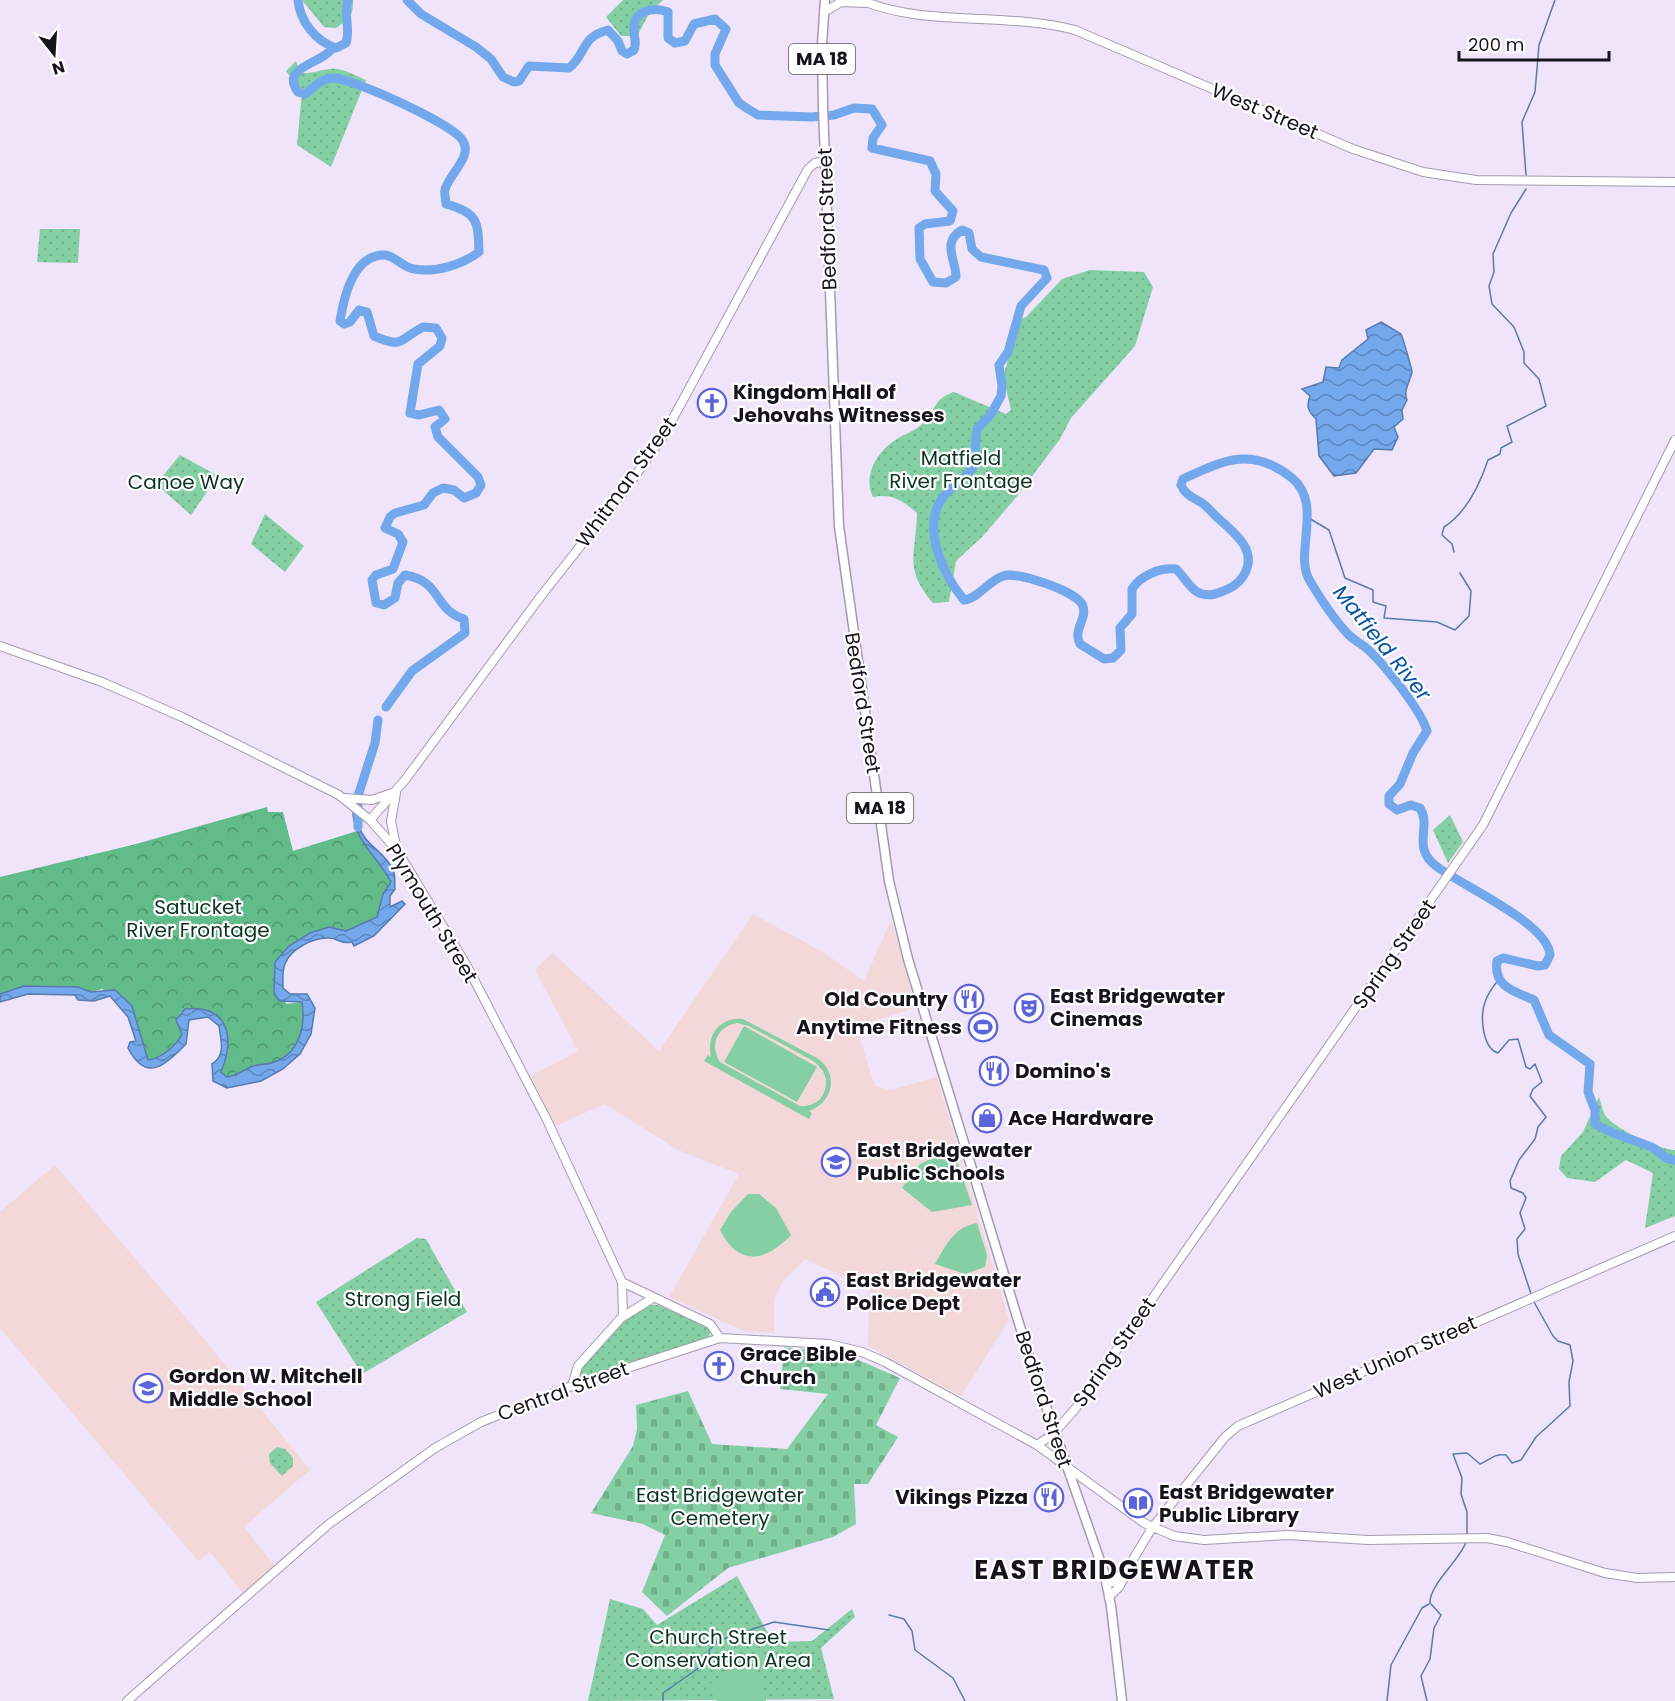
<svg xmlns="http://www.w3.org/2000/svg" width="1675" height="1701" viewBox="0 0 1675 1701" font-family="Poppins,sans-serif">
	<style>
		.education { fill: #f3d8da }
		.green { fill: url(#green-dots) }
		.forest { fill: url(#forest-crowns) }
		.cemetery { fill: url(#cemetery-stones) }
		.pitch { fill: #84cfa3; fill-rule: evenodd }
		.water { fill: url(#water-waves); stroke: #577bae; stroke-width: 1.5 }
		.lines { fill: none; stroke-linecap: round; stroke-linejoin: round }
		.stream { stroke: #577bae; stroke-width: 1.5 }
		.river { stroke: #73a8ed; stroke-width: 9 }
		.secondary-casing { stroke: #a49aaf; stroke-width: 10 }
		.primary-casing { stroke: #a49aaf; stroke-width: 11 }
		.secondary { stroke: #fff; stroke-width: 8 }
		.primary { stroke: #fff; stroke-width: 8 }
		.labels { text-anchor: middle; stroke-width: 4.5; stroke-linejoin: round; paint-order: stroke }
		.shield { fill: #fff; stroke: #5c5a5f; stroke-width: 1.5 }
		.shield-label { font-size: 18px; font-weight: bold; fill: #16131a }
		.street-label { font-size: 20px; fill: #16131a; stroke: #fff }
		.poi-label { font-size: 20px; font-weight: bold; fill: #16131a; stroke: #fff; text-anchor: start }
		.park-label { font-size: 20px; fill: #0c341f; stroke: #fff }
		.water-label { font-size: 21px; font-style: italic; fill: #0452a1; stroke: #fff }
		.district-label { font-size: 26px; font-weight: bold; letter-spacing: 1.5px; fill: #16131a; stroke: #fff }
	</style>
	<defs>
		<pattern id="green-dots" width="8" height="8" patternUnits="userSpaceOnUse" patternTransform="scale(1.5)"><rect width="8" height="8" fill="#84cfa3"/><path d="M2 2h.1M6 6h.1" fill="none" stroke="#71b18c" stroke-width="1.8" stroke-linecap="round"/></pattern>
		<pattern id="forest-crowns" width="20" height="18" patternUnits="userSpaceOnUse" patternTransform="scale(1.5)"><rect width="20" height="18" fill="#62bc89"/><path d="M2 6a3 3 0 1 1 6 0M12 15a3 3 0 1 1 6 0" fill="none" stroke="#50986f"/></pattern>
		<pattern id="cemetery-stones" width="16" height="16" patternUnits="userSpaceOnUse" patternTransform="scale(1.5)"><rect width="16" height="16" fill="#84cfa3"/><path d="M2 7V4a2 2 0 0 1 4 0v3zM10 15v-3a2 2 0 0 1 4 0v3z" fill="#71b18c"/></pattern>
		<pattern id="water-waves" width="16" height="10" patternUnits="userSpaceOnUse" patternTransform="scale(1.5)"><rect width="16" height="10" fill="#73a8ed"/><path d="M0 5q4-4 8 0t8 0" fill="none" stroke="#5d88bf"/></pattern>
	</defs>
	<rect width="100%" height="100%" fill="#efe4fa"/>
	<!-- education -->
	<path class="education" d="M753,914L823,952L864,981L891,920L917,1007L857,1027L867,1062L875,1086L891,1090L937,1077L1009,1320L961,1396L868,1346L869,1282L847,1279L805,1259L783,1281L774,1299V1333L744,1331L669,1297L739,1174L678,1150L605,1104L555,1126L531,1076L578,1051L535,970L553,953L659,1051Z
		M55,1165L205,1340L310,1470L244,1527L274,1565L243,1593L210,1552L198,1561L0,1328V1212Z"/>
	<!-- green -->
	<path class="green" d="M302,0H353C354,16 348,20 336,28L324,27Z
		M623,0H663L650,12L637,36H621L606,17Z
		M296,61L300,72C310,75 319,70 329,69C342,67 354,75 366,80L331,167L297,145L302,92L286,71Z
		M40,229H80L78,263L37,262Z
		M1090,270L1144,272L1153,287L1135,346L1071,418L1060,439L1018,495L983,536L956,561L949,602L933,603C903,568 916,555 917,513C903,501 893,493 873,497C863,477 876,453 894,441C903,434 914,432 922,424C937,411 931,400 954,392L1006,414L1011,410L1003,376L1021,319L1026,317L1062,279Z
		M180,455L218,476L191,515L156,484Z
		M265,514L304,546L285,572L251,544Z
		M1450,815L1463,842L1448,863L1433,830Z
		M1599,1097C1601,1102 1602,1110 1605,1115C1613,1128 1660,1150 1675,1150V1216L1645,1228L1653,1173L1626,1160L1595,1182L1567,1178L1559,1169L1561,1156L1583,1132Z
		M417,1238L426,1239L467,1312L362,1374L316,1302Z
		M649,1305H658L711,1328L709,1337L584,1379L580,1378L578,1371L628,1316Z
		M277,1447L285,1449L293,1458V1466L282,1476L270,1463L269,1454Z
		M737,1576L766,1630L776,1642L812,1641L852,1609L855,1617L821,1648L834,1699L588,1701L610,1599L643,1609L657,1625Z"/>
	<!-- forest -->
	<path class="forest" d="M267,807L268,812H283L293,851L357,831C365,850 381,863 391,882L383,894L378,917L346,931L329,927L310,933L275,962L274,993L287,1004L302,1002C306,1026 299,1055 271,1063C265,1065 259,1064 253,1066C243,1070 237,1076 227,1077L221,1072C231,1048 233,1017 203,1010C194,1008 187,1007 180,1013C181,1019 183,1027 182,1033C181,1045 159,1060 148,1060L132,1006L102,989L91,992L78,987L0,994V877L136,844Z"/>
	<!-- cemetery -->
	<path class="cemetery" d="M784,1347L842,1353L900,1378L876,1425L898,1437L868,1484H854L856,1524L833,1537L728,1568L667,1616L642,1592L665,1535L643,1524L591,1513L633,1446L637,1429L636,1405L688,1391L712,1444L787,1449L828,1394L780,1389Z"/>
	<!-- pitch -->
	<path class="pitch" d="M743,1019L817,1058C839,1073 834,1102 809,1111L812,1113L809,1119L704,1061L708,1055L711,1057C706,1035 720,1017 743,1019ZM737,1023L749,1026L815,1062L823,1071L826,1079C827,1096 817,1107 800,1106L720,1062C709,1045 717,1026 737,1023Z
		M744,1026L817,1067L797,1102L724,1062Z
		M941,1154L956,1158L972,1205L932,1212L902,1188L920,1164Z
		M748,1194H759L776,1208L791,1235C765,1262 739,1267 720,1230L731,1212Z
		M977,1223L987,1255L985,1267L965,1274L935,1264C946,1245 954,1227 977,1223Z
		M750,1665L754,1667L758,1679H761L766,1701H717L707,1685L737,1668Z"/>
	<!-- water -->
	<path class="water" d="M1381,322L1401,334C1403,338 1412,370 1412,372C1410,382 1403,390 1407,400L1402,410L1403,419L1394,427L1398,437L1392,450L1374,449L1356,473L1334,476L1319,456L1316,419C1308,411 1306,407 1310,396L1302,389L1323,382L1326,367L1339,368L1342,360L1368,339L1366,330Z
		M353,814L358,819C361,846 383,848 393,870C396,876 394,883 395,889L390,896V907L402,901L405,904L374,936L354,946L352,942C342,945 338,938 329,938C314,937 290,949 285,964C282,971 283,980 283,988L290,994H307L315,1008L311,1034L300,1054L283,1069L261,1081L227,1088L213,1081L212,1064C226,1055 221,1041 219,1026L208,1017L189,1020L186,1044C165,1066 146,1083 128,1048L130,1042L136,1041L128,1017L110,996L94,1001L78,1000L75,995L28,994L0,1002V994L24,986L78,987L91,992L115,990L132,1006L148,1060C161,1059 177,1045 182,1034L176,1020L185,1009C229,1004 235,1038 221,1072L227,1077C237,1076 243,1070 253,1066C258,1064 265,1065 271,1063C299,1056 306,1026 302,1002L279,1001L274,993L275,962L289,946L310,933L329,927L346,931L377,917L383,894L391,882C379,858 355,842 353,814Z"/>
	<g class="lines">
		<!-- stream -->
		<path class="stream" d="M1526,175L1522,122L1535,92L1539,45L1555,0
			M1307,517L1329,530L1345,578L1373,590V602L1386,606L1384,618L1437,622L1455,630L1469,616L1471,591L1460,573
			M1454,552L1452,544L1442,535L1444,527C1466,513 1480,484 1488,460L1500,454L1501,448L1512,442L1507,426L1546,406L1539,379L1524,363V352L1514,327L1492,304L1489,286L1494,272L1493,254L1511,213L1526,189
			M1500,978C1494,985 1488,993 1485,1002C1480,1015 1482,1048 1498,1053L1509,1040L1518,1039L1526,1067L1530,1069L1535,1064L1542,1082L1533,1089L1530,1096L1546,1117L1538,1127L1535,1139L1519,1160L1510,1181L1511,1188L1523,1193L1526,1198L1520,1213L1525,1229L1517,1239L1518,1254L1531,1294
			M1467,1534V1512L1461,1494L1462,1478L1453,1454L1467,1453L1480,1464C1490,1460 1494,1453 1506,1455L1512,1463L1521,1460L1536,1437L1570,1406L1569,1382L1573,1361L1570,1345L1558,1341L1553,1336L1534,1302
			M1430,1603C1429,1585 1460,1560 1466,1542
			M889,1615L904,1619L912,1631L915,1650L953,1678L965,1701
			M663,1701V1693L710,1660L709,1650L720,1640L774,1622L829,1630
			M1387,1701L1391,1665L1422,1608L1429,1604
			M1427,1701L1421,1676L1430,1659L1434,1628L1441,1615L1431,1604"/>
		<!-- river -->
		<path class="river" d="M298,0C300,21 315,41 336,48L346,43C351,29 343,15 348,0
			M407,0L421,14L476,47L491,59L503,77L514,82L519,81L529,66L569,68C587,54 580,37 608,30L618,41L622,51L627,54L634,50C637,43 634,39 634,31C632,11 653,6 668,12V38L675,43L685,41L694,24L715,19L726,29L715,54V65L739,103L748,109L758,115L812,117L834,115L854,108L872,109L882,125L873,138L872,148L930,161L936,174L935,191L953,211L950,221L925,224L919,228L920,259L933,282L946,283L956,277C956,260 941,242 962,230L969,233L972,249L981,257L1044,270L1047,278L1021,306L1008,352L999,365L1002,386L1001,396L991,414L977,429L973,467C965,480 950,486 941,500C922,530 944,576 964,600C978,599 988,581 1003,576C1017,571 1075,591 1082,604C1089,618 1072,629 1080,644L1104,659L1113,658L1121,650L1120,628L1132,614V589C1140,576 1160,567 1176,569C1189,581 1193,599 1215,594C1228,590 1239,585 1245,573C1257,549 1234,533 1219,519C1213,514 1208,507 1202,503C1193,497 1186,496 1181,485L1183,479C1224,460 1252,446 1292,478C1324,504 1293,555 1310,581C1320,598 1333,618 1347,633C1352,639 1359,642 1365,647C1382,661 1421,710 1427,731L1413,753L1400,784L1389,796V804L1397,810L1411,805L1420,808C1432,827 1411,847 1436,866C1462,886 1548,923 1550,955L1545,965L1538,966L1503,958L1497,961C1493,988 1517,992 1534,1000L1549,1035L1590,1064L1588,1092L1595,1110V1124C1613,1135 1632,1139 1651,1147C1661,1151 1664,1161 1675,1160
			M333,47C324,64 279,66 298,92L305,94C313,88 321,79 332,78C351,77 455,125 463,141C473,157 448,175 445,190C444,194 446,200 446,204C478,213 478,221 479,252C462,265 435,273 414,269C404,268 395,256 385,255C354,254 344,296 340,321L344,324L350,322L359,310L367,312L374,336C404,349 398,340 423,327L436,328L442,338L440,346L418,364L410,413L419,415L439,410L445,419L435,427L438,437L478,477L481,485L476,493L464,498L454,490L443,488L433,493L424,505L395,513L390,517L385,528L398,534L403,542L393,569L376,575L372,580L376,603L384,605L395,598L398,583L405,575C442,581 433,609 464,619L465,633L412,671L386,707
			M358,827V796L375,743L378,720"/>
		<!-- secondary casing -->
		<g class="secondary-casing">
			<path id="secondary" d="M861,0C922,27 1008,12 1075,30L1353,149L1423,172L1476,180L1675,182
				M824,12L841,2L865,3
				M0,646L102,682L182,717L339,795L370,820L397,850L467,966L547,1120L622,1282L710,1324L720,1338
				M345,798L372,800L392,793
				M370,820L405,780L541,596L630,483L664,435L808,169L815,163L825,161
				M396,846L391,821L396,793
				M622,1282L623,1316
				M572,1386L578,1366L621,1318L653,1298
				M1037,1445L1052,1435L1076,1408L1483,825L1675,440
				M1107,1584L1115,1581L1126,1571L1152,1528L1225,1437L1238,1426L1675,1236
				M1109,1597L1119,1587L1125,1576
				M127,1701L329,1524L435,1448L481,1422L572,1386L720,1338L829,1344L862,1352L885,1362L1037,1445L1144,1523L1174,1536L1204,1540L1288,1535L1368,1540L1487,1538L1507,1542L1605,1573L1637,1578L1675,1577"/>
		</g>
		<!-- primary casing -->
		<g class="primary-casing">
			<path id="primary" d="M825,0L822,45L823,107L839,526L889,881L908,959L1032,1366L1104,1572L1111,1606L1122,1701"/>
		</g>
		<!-- secondary -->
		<use href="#secondary" class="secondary"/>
		<!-- primary -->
		<use href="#primary" class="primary"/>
	</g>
	<!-- icons -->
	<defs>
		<g id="church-ring" transform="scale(1.5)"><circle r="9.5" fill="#fff" stroke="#5c64dc" stroke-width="1.5"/><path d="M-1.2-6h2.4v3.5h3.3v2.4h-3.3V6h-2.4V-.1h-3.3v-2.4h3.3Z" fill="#5c64dc"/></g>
		<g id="restaurant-ring" transform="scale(1.5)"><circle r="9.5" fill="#fff" stroke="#5c64dc" stroke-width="1.5"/><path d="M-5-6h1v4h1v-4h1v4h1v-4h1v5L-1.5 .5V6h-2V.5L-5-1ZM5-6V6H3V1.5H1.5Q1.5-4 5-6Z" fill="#5c64dc"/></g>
		<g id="theatre-ring" transform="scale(1.5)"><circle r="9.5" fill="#fff" stroke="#5c64dc" stroke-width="1.5"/><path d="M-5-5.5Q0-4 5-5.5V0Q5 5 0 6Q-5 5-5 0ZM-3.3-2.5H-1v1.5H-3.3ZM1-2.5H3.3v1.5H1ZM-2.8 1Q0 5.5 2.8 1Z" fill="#5c64dc"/></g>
		<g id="stadium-ring" transform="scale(1.5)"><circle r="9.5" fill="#fff" stroke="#5c64dc" stroke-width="1.5"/><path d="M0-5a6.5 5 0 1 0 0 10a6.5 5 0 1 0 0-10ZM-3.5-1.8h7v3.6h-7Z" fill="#5c64dc"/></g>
		<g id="shop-ring" transform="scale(1.5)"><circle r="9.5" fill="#fff" stroke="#5c64dc" stroke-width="1.5"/><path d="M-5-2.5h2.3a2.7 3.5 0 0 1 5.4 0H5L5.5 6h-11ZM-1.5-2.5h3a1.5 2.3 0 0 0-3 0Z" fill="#5c64dc"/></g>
		<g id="school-ring" transform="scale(1.5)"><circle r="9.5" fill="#fff" stroke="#5c64dc" stroke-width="1.5"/><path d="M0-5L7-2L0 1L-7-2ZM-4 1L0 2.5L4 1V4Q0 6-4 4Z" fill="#5c64dc"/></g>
		<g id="civic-ring" transform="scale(1.5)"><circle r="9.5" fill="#fff" stroke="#5c64dc" stroke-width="1.5"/><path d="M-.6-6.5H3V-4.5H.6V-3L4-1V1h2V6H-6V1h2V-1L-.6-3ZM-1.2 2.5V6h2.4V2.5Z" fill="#5c64dc"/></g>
		<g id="library-ring" transform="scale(1.5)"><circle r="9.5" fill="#fff" stroke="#5c64dc" stroke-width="1.5"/><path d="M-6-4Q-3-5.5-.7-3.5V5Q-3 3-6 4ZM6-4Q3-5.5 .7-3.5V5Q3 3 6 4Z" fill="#5c64dc"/></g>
	</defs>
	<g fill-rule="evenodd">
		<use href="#church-ring" x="712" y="403"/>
		<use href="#restaurant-ring" x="969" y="999"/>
		<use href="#theatre-ring" x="1029" y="1008"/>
		<use href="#stadium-ring" x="983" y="1027"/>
		<use href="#restaurant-ring" x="994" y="1071"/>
		<use href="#shop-ring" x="987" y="1118"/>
		<use href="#school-ring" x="836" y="1162"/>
		<use href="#civic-ring" x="825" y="1292"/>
		<use href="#church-ring" x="719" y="1366"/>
		<use href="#school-ring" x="148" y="1388"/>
		<use href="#restaurant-ring" x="1049" y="1497"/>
		<use href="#library-ring" x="1138" y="1503"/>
	</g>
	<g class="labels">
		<!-- shield labels -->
		<g class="shield">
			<rect x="789" y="44" width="66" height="30" rx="4.5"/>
			<rect x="847" y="793" width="66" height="30" rx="4.5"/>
		</g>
		<g class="shield-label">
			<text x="822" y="65">MA 18</text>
			<text x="880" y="814">MA 18</text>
		</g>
		<!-- street labels -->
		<g class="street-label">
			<text transform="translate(1265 111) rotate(23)" y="7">West Street</text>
			<text transform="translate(827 219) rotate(-92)" y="7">Bedford Street</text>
			<text transform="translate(626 482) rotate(-54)" y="7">Whitman Street</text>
			<text transform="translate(863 703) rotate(81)" y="7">Bedford Street</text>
			<text transform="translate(432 913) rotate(59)" y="7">Plymouth Street</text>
			<text transform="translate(1394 954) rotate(-55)" y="7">Spring Street</text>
			<text transform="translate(1114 1352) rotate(-55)" y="7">Spring Street</text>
			<text transform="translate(1395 1357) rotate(-24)" y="7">West Union Street</text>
			<text transform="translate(563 1391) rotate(-20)" y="7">Central Street</text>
			<text transform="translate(1044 1399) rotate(72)" y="7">Bedford Street</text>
		</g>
		<!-- poi labels -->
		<g class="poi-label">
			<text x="733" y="399">Kingdom Hall of<tspan x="733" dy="23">Jehovahs Witnesses</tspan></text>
			<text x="1050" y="1003">East Bridgewater<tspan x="1050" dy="23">Cinemas</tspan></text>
			<text x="948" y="1006" text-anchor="end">Old Country</text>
			<text x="962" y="1034" text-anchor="end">Anytime Fitness</text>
			<text x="1015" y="1078">Domino's</text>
			<text x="1008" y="1125">Ace Hardware</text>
			<text x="857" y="1157">East Bridgewater<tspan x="857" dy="23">Public Schools</tspan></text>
			<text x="846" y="1287">East Bridgewater<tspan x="846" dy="23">Police Dept</tspan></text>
			<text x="740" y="1361">Grace Bible<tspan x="740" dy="23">Church</tspan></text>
			<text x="169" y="1383">Gordon W. Mitchell<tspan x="169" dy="23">Middle School</tspan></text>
			<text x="1159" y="1499">East Bridgewater<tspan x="1159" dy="23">Public Library</tspan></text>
			<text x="1028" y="1504" text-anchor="end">Vikings Pizza</text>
		</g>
		<!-- park labels -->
		<g class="park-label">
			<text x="961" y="465">Matfield<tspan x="961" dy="23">River Frontage</tspan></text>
			<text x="186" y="489">Canoe Way</text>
			<text x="198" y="914">Satucket<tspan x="198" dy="23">River Frontage</tspan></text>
			<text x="403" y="1306">Strong Field</text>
			<text x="720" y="1502">East Bridgewater<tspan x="720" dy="23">Cemetery</tspan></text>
			<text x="718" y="1644">Church Street<tspan x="718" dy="23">Conservation Area</tspan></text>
		</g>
		<!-- water labels -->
		<g class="water-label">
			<text transform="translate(1382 643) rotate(51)" y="7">Matfield River</text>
		</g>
		<!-- district labels -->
		<g class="district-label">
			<text x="1115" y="1579">EAST BRIDGEWATER</text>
		</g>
	</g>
	<!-- north arrow -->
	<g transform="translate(54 54) rotate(163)" stroke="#ffffff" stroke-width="4.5" paint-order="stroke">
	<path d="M0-4.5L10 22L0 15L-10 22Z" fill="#16131a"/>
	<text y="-9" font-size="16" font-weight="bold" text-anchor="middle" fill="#16131a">N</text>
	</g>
	<!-- scale -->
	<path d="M1459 51v9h150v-9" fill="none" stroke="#16131a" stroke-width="3"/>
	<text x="1468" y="51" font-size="18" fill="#16131a" stroke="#ffffff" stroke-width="4.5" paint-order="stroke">200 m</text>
</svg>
